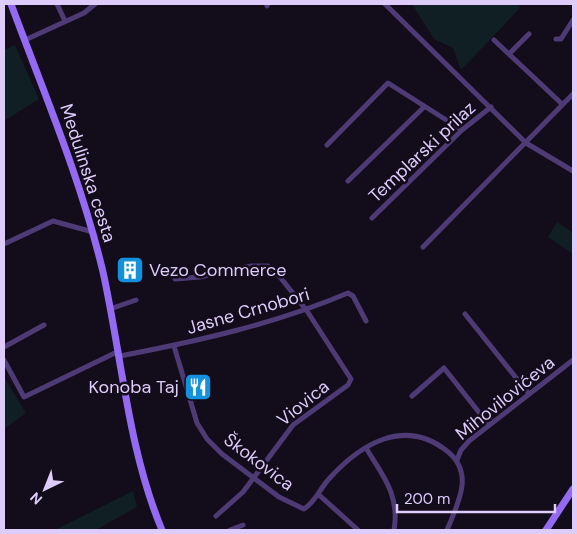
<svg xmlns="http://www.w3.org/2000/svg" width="577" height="534" viewBox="0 0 577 534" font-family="'DM Sans',sans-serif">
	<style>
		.green { fill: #101f24 }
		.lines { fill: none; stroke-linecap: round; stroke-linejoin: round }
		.minor { stroke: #4e3b76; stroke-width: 5 }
		.secondary { stroke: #946af2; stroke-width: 7 }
		.labels { text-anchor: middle; stroke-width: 5; stroke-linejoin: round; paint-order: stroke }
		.street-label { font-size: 18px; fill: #ddcbfa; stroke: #130c1b }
		.poi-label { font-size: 18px; fill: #ddcbfa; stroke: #130c1b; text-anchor: start }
	</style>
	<rect width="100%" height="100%" fill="#130c1b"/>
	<!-- green -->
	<path class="green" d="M412,4H518L520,8L461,70L453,48L434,39Z
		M15,45L39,99L4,121V50Z
		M557,222L573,233V254L548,237Z
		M4,377L26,413L4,429Z
		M133,491L137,507L96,530H55Z"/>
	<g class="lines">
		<!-- minor -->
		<path class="minor" d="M57,4L65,21
			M385,4L526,143L573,171
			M267,6L268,4
			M556,39H561L573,20
			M25,40L84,13L95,4
			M494,40L562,104
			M509,54L529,34
			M327,145L388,83L462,130
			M348,181L424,107
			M372,218L462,130L491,107
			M4,244L53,221L93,232
			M423,247L573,94
			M175,279L200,277L251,266H268L280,277L307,311L351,379L348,385L293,425L243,492L216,516
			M110,309L136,300
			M465,314L529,394
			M174,346L197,423L207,439L222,454L279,497L304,509C315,502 320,489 328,480C360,444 404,417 447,451C475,473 458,503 447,530
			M4,347L44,325
			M120,356C198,341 275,324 348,293L353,296L366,321
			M4,360L24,397L119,351
			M412,396L444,368L489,425
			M366,448C383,476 400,495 394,530
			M457,460L461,450L469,441L573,360
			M318,494L358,530
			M230,530L243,525"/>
		<!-- secondary -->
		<path class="secondary" d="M11,4C44,93 81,179 103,272C122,358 128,449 162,530
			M546,530L573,489"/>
	</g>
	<!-- icons -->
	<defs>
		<g id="building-square" transform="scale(1.4375)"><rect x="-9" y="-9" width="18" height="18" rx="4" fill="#1491dd" stroke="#130c1b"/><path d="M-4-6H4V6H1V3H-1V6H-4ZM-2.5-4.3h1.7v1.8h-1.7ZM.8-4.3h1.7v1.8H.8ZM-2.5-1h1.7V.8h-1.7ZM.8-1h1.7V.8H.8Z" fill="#fff"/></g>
		<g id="restaurant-square" transform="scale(1.4375)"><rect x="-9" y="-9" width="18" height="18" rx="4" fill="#1491dd" stroke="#130c1b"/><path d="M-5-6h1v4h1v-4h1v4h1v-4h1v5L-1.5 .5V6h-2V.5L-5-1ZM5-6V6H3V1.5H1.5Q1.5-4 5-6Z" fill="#fff"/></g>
	</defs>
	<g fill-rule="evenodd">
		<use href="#building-square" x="130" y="270"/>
		<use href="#restaurant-square" x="198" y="387"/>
	</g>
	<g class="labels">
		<!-- street labels -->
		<g class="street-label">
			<text transform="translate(422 152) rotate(-43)" y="6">Templarski prilaz</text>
			<text transform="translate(88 173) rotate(72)" y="6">Medulinska cesta</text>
			<text transform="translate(248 311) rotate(-16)" y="6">Jasne Crnobori</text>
			<text transform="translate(505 398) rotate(-39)" y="6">Mihovilovićeva</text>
			<text transform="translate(303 403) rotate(-39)" y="6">Viovica</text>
			<text transform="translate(259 462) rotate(37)" y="6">Škokovica</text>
		</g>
		<!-- poi labels -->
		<g class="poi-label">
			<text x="149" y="276">Vezo Commerce</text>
			<text x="179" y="393" text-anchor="end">Konoba Taj</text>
		</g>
	</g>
	<!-- border -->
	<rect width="577" height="534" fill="none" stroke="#ddcbfa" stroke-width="10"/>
	<!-- north arrow -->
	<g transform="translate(45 489) rotate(223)" stroke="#130c1b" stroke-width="4" paint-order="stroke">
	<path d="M0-4L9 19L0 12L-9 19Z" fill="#ddcbfa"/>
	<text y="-8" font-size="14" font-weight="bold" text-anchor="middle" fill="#ddcbfa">N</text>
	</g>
	<!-- scale -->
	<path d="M397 504v8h158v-8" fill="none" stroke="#ddcbfa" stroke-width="2.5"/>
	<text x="404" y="504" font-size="15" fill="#ddcbfa" stroke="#130c1b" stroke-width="4" paint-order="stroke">200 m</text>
</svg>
